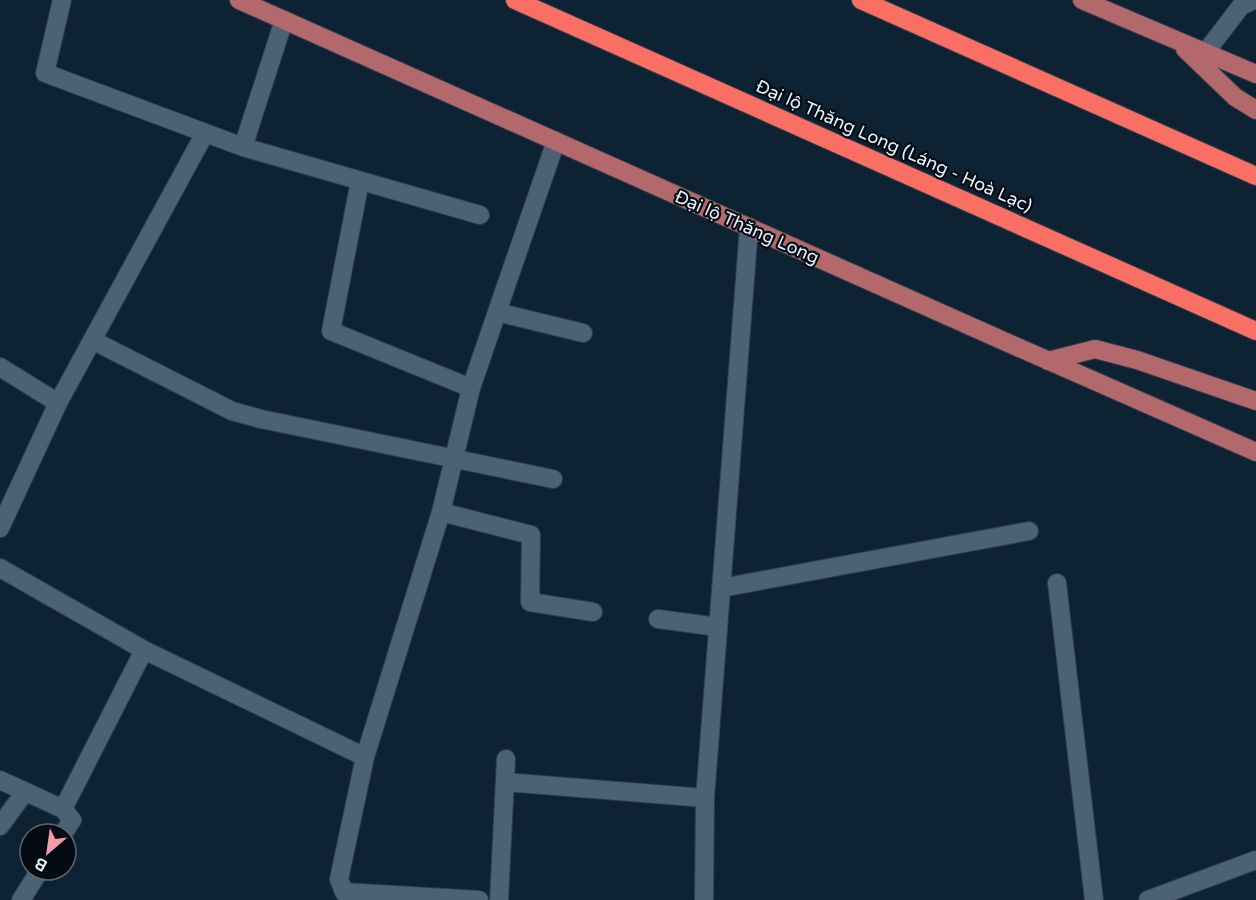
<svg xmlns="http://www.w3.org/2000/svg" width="1256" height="900" viewBox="0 0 1256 900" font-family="'Varela Round',sans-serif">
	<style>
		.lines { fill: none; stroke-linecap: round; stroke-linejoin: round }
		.minor-casing { stroke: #323d4c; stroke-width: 20 }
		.major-casing { stroke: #323d4c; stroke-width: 20 }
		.highway-casing { stroke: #323d4c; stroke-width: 20 }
		.minor { stroke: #4a6176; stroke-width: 18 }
		.major { stroke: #b3696b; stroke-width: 18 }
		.highway { stroke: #f96f63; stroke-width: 18 }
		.labels { text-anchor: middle; stroke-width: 4.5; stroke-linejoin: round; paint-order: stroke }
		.street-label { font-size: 18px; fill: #e4f2fe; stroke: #040b12 }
	</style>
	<rect width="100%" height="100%" fill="#0d2233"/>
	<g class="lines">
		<!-- minor casing -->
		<g class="minor-casing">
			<path id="minor" d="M62,0L45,73L243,147L480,215
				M1205,53L1241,6L1254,0
				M243,147L284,20
				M360,181L331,331L471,388
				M497,312L556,141
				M92,340L232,411L261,419L553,479
				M0,367L58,403
				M441,512L531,535L530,602L593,612
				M0,528L58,403L205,133
				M0,568L144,650L365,757
				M1057,583L1094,900
				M721,588L1029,531
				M658,619L718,627
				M0,780L63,809L72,820L63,834
				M505,782L705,798
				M63,809L144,650
				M0,826L25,792
				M21,900L40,870
				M479,900L344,892L339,879L365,757L441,512L471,388L497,312L583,333
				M499,900L506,759
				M704,900L705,798L749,227
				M1148,900L1256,860"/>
		</g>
		<!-- major casing -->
		<g class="major-casing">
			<path id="major" d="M239,0L1015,346L1256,452
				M1082,0L1256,74
				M1185,49L1235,97L1256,110
				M1048,361L1095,349L1137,360L1256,401"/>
		</g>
		<!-- highway casing -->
		<g class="highway-casing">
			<path id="highway" d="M515,0L1256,331
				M861,0L1256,176"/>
		</g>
		<!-- minor -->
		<use href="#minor" class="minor"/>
		<!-- major -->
		<use href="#major" class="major"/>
		<!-- highway -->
		<use href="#highway" class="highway"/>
	</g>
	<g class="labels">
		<!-- street labels -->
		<g class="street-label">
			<text transform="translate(894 146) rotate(24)" y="6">Đại lộ Thăng Long (Láng - Hoà Lạc)</text>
			<text transform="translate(747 227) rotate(24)" y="6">Đại lộ Thăng Long</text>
		</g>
	</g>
	<!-- north arrow -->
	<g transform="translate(48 852) rotate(209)"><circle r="28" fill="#040b12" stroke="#5e6770" stroke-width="1.5"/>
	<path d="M0-4.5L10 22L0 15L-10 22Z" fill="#f39aab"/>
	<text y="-9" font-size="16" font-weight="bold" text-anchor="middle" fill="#e4f2fe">B</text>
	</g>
</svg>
